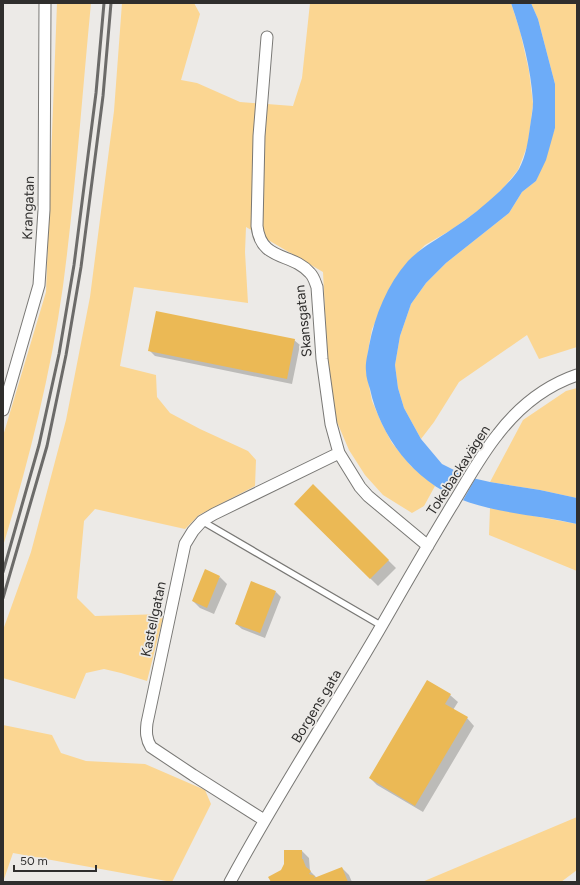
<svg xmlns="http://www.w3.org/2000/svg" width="580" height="885" viewBox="0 0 580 885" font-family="Figtree,sans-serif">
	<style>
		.green { fill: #fbd692 }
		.water { fill: #6dacf8 }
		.pier { fill: #eceae7 }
		.shadow { fill: #0003 }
		.building { fill: #ebb955 }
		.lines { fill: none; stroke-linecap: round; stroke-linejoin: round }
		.service-casing { stroke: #797875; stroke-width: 8 }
		.minor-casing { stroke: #797875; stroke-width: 13 }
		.service { stroke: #fff; stroke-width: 5.5 }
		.minor { stroke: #fff; stroke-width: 11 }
		.rail { stroke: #6c6b69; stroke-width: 3 }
		.labels { text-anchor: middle; stroke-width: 3.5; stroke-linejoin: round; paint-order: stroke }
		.street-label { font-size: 14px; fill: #2f2e2d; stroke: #eceae7 }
	</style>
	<rect width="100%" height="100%" fill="#eceae7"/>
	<!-- green -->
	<path class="green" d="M57,3H91C83,86 77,170 67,254C56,353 32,451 3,546V436L46,292Z
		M122,3H194L200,14L181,80L197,83L240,102L293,106L302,78L310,3H511L520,31L529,71L533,104L528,144L518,170L504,187L483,207L451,230L425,245L408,262L397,276L372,329L368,351L366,371L372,401L382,424L392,443L411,466L435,486L424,506L412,513L383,495L365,475L349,450L334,415L327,350L323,272L246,227L245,252L248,303L134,287L120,366L156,375L157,397L170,413L200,429L248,451L256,460L255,486L199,515L185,529L95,509L84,521L77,598L95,616L164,614L147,681L121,673L104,669L86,673L75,699L3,678V630L31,552L66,420L90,297L114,111Z
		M531,3H577V347L539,359L527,335L459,382L434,422L421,439L404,408L398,388L395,365L400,336L411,304L426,283L446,263L509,213L522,192L536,181L555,128V84L538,19Z
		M577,388V498L540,490L490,482L523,420L566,391Z
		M490,508L577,524V571L489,535Z
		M3,725L52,735L61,753L86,761L145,764L205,790L211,804L172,882L13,853L3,882Z
		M577,817V870L561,882H422Z"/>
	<!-- water -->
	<path class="water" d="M511,3H531L538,19L555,84V128L546,160L536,181L522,192L509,213L446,263L426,283L411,304L400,336L395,365L398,388L404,408L421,439L442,464L468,477L490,482L540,490L577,498V524C539,515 497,514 460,499C414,481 380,436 370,389C368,383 366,377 366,371C365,363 368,353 369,346C375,315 387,285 408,261C423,246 435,241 452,229C469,218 485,205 500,191C506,185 514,177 519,169C526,156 528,141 530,127C531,119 533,110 533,102C531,68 522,35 511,3Z"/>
	<!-- pier -->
	<path class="pier" d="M461,471L476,477L462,502L447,495Z"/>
	<!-- shadow -->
	<path class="shadow" d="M294,340L300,345L292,384L155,356L149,350Z
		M313,486L396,568L378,586L295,504Z
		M220,577L227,584L214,614L200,608L193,601Z
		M276,592L281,597L265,638L242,629L236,624Z
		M450,695L458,702L453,710L467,718L474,726L423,812L377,785L370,778Z
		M302,851L309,858L310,871L317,878L342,868L349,875L352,882H272Z"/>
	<!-- building -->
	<path class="building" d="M156,311L295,339L287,379L148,351Z
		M313,484L389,560L370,579L294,504Z
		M205,569L220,576L207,608L192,601Z
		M251,581L276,591L260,633L235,624Z
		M427,680L451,694L445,704L468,717L415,806L369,778Z
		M284,850H302V859H303L304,862L306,867L311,871L309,874L315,876L314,878L342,867L348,882H271L268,877L281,870L284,864Z"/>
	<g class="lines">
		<!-- service casing -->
		<g class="service-casing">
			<path id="service" d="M202,521L382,626"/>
		</g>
		<!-- minor casing -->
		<g class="minor-casing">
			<path id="minor" d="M267,37L259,136L257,226C261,262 292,252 310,273C314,277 315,282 317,287L322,359L331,424L339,453L360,487L368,496L428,546
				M3,410L39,285L44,210L45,3
				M264,820L193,775L151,747C146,739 146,732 147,723L185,544L193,531L202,521L214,514L339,453
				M230,882C275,798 327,719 375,637C401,592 427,546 454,502C468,479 481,455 498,434C518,408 545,386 577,375"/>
		</g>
		<!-- service -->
		<use href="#service" class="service"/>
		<!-- minor -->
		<use href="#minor" class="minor"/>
		<!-- rail -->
		<path class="rail" d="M3,572L39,445L59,354L74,265L96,93L104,3
			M3,598L47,446L66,355L81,267L103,96L111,3"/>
	</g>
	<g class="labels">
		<!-- street labels -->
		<g class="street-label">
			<text transform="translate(28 208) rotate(-88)" y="5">Krangatan</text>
			<text transform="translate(303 321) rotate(-96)" y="5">Skansgatan</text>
			<text transform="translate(458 470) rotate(-57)" y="5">Tokebackavägen</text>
			<text transform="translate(153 619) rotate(-78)" y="5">Kastellgatan</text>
			<text transform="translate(316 706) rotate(-59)" y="5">Borgens gata</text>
		</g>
	</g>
	<!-- border -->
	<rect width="580" height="885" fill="none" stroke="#2f2e2d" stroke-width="8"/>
	<!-- scale -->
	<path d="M14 865v6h82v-6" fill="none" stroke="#2f2e2d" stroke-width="2"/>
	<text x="20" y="865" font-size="12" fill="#2f2e2d" stroke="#eceae7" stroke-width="3" paint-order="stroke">50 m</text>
</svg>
